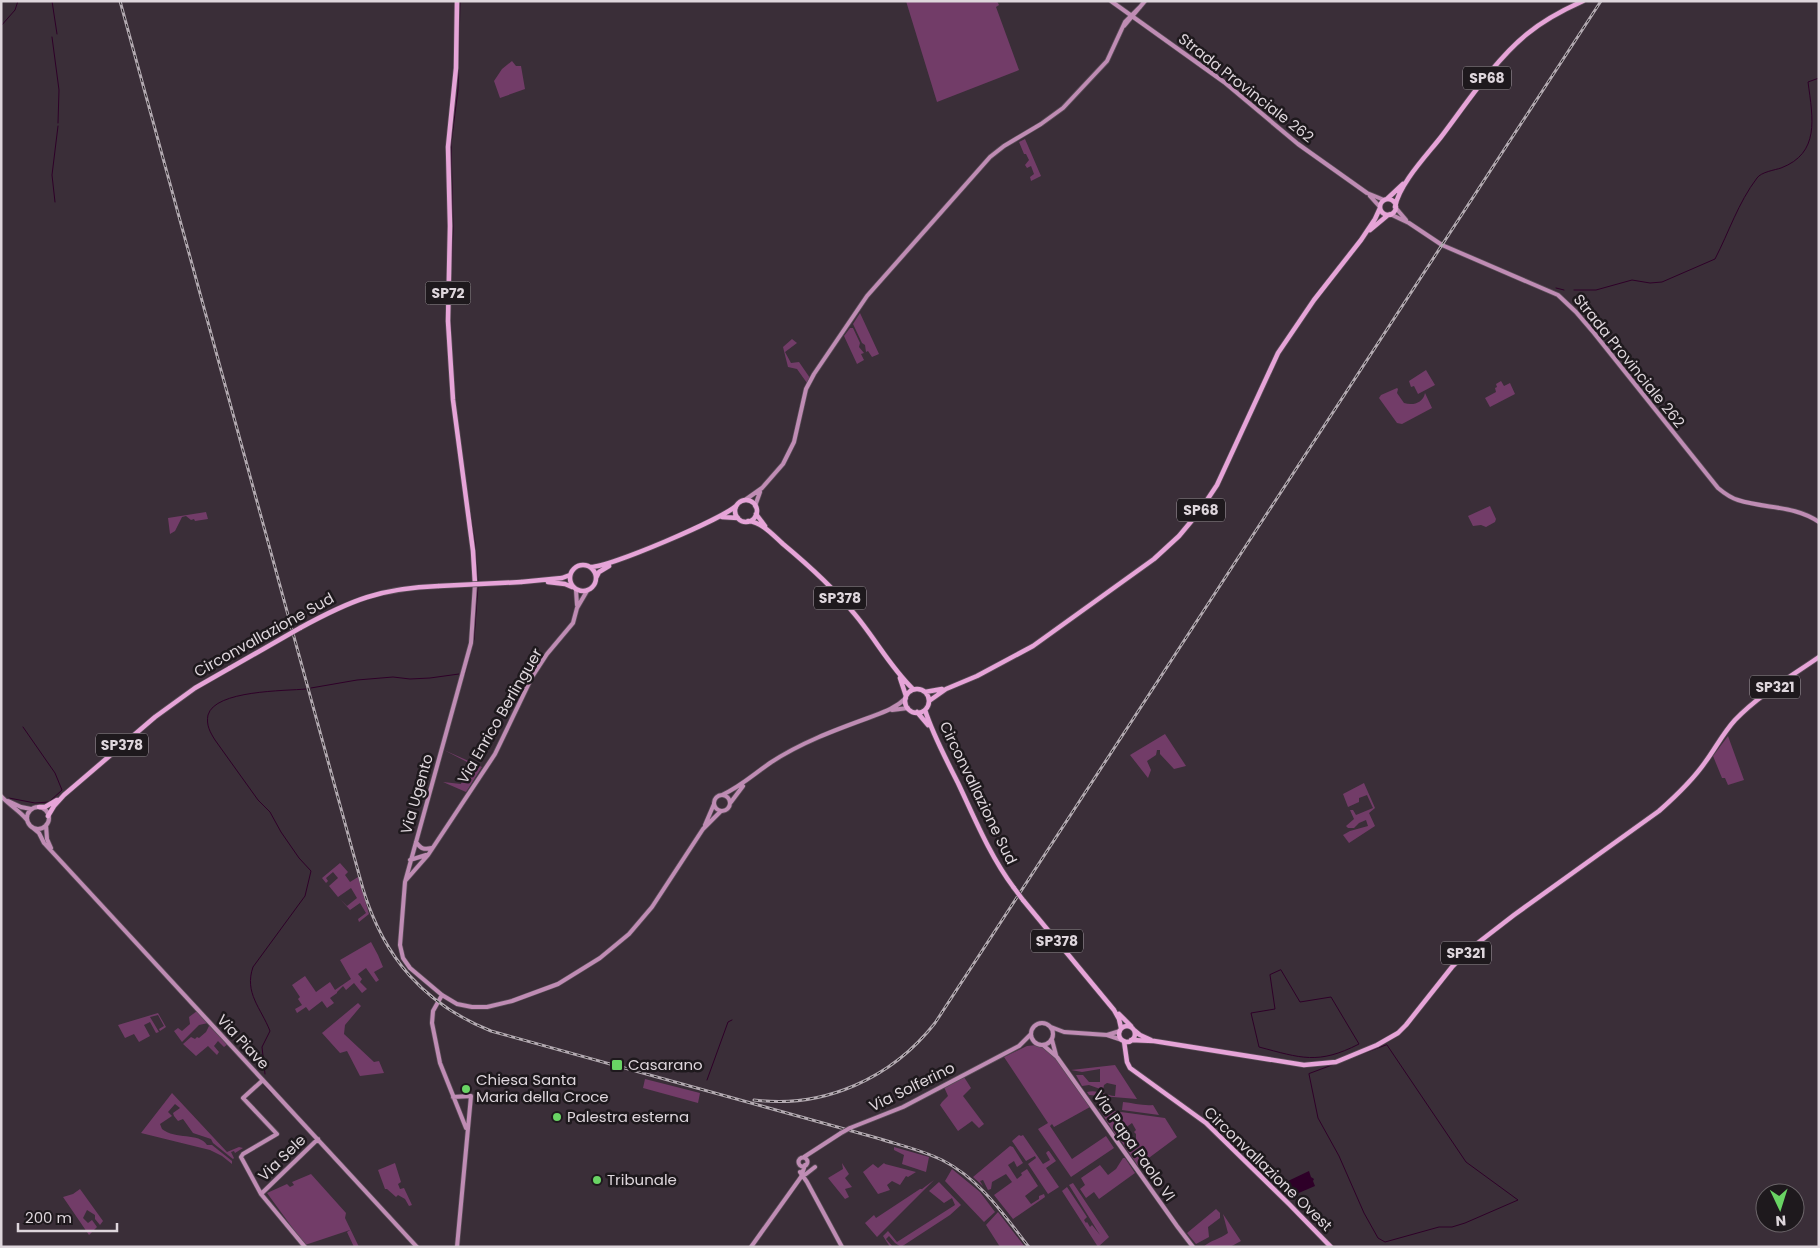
<svg xmlns="http://www.w3.org/2000/svg" width="1820" height="1248" viewBox="0 0 1820 1248" font-family="Poppins,sans-serif">
	<style>
		.green { fill: #723c68 }
		.water { fill: #2e0028 }
		.lines { fill: none; stroke-linecap: round; stroke-linejoin: round }
		.stream { stroke: #2e0028; stroke-width: 1 }
		.secondary-casing { stroke: #584c56; stroke-width: 5.5 }
		.primary-casing { stroke: #584c56; stroke-width: 6 }
		.secondary { stroke: #bf8cb4; stroke-width: 4 }
		.primary { stroke: #e6a4d8; stroke-width: 4.5 }
		.rail-casing { stroke: #b2a9b0; stroke-width: 3 }
		.rail { stroke: #1e191d; stroke-width: 1; stroke-dasharray: 4; stroke-linecap: butt }
		.secondary-bridge-casing { stroke: #584c56; stroke-width: 5.5; stroke-linecap: butt }
		.primary-bridge-casing { stroke: #584c56; stroke-width: 6; stroke-linecap: butt }
		.secondary-bridge { stroke: #bf8cb4; stroke-width: 4 }
		.primary-bridge { stroke: #e6a4d8; stroke-width: 4.5 }
		.poi-dot { fill: #69d464; stroke: #1e191d; stroke-width: 2 }
		.labels { text-anchor: middle; stroke-width: 5; stroke-linejoin: round; paint-order: stroke }
		.shield { fill: #1e191d; stroke: #a49da3; stroke-width: 1 }
		.shield-label { font-size: 14px; font-weight: bold; fill: #ded6dc }
		.street-label { font-size: 15px; fill: #ded6dc; stroke: #1e191d }
		.poi-label { font-size: 15px; fill: #ded6dc; stroke: #1e191d; text-anchor: start }
	</style>
	<rect width="100%" height="100%" fill="#3a2e38"/>
	<!-- green -->
	<path class="green" d="M906,1H997L999,5L996,7L1019,70L937,102Z
		M512,61L516,66H521L525,89L500,98L494,81L502,69Z
		M1025,139L1041,176L1031,181L1030,177L1034,174L1031,166L1027,168L1025,165L1029,160L1026,154H1024L1019,142Z
		M860,313L879,354L872,357L868,351L866,352L865,345L862,343L853,324Z
		M850,328H853L860,343L859,347L864,353L861,354L864,360L857,364L844,336Z
		M792,339L797,343L785,352L791,363L799,362L810,378L807,383L797,369L788,367L783,347Z
		M1426,370L1435,385L1418,394L1414,386L1411,387L1409,381Z
		M1501,381L1504,386L1510,383L1515,394L1490,407L1485,398L1496,392L1495,388L1497,387L1496,384Z
		M1397,388L1398,389L1397,393L1404,403C1413,406 1423,403 1425,393L1432,408L1402,424L1397,423L1379,398L1381,395Z
		M1490,506L1496,519L1495,522L1486,527L1481,525L1473,526L1468,516Z
		M206,512L208,519L195,521L194,519L191,520L186,516L182,517L175,531L170,534L168,518Z
		M1165,734L1186,766L1174,769L1160,754V750H1157L1156,755L1147,761L1151,770L1148,778L1130,755Z
		M1728,736L1744,780L1728,785L1725,778H1722L1713,756Z
		M444,750L482,767L466,792L443,782L461,784L467,762Z
		M1364,783L1375,808L1369,813L1375,826L1349,843L1343,835L1350,831L1368,826L1366,820L1359,823L1354,828H1348L1346,826L1354,819L1350,810H1353L1356,815L1373,808L1367,795L1359,798V802L1348,807L1343,794Z
		M340,863L348,872L345,875L350,882L358,877L369,914L359,922L358,919L366,913L360,903L350,910L340,899L347,906L357,898L351,888L338,897L329,886L338,878L333,872L326,878L328,881L326,883L322,878Z
		M371,942L378,955L383,967L374,972L379,980L376,982L366,968L358,974L362,979L360,982L367,989L362,993L354,983L346,990L343,986L337,992V993L330,998L334,1003L327,1008L322,1001L309,1011L306,1007L297,1013L295,1009L302,1005L298,999L300,997L292,985L305,976L316,992L330,982L335,990L351,979L340,960Z
		M358,1003L361,1006L345,1025L344,1034L374,1062L379,1061L384,1073L360,1076L347,1051L340,1053L322,1033Z
		M197,1011L208,1023L199,1025L182,1042L174,1031L178,1028L182,1031L190,1024L189,1017Z
		M158,1013L166,1027L160,1031L159,1029L164,1026L158,1015L150,1017L159,1032L156,1033L150,1022L144,1025L150,1036L139,1042L134,1034L125,1038L118,1025Z
		M209,1026H210L228,1044L224,1047L218,1041L214,1046L219,1052L217,1055L208,1046L196,1056L183,1044L191,1037L195,1039L197,1037L199,1038L206,1032Z
		M1037,1045C1057,1050 1078,1089 1089,1106L1090,1107L1054,1127L1052,1124L1050,1126L1072,1159L1106,1136L1114,1148L1071,1177L1038,1129L1048,1123L1004,1057L1027,1046Z
		M1115,1065L1137,1099L1089,1095L1087,1092C1096,1089 1105,1095 1115,1096L1116,1085L1107,1083L1104,1085L1103,1090L1089,1085L1082,1086L1076,1075H1083L1089,1082H1100V1069L1082,1072L1071,1070Z
		M964,1077L971,1088L963,1096L984,1124L979,1128L972,1121L958,1131L940,1105L942,1102L948,1096L944,1087Z
		M645,1079L700,1093L698,1103L643,1088Z
		M172,1093L227,1152L239,1147L243,1148L235,1153L234,1151L231,1152L234,1158L233,1159L213,1143L211,1139L193,1133L183,1119L178,1121L174,1116L173,1113L180,1108L175,1104L168,1112L172,1116L160,1124L162,1129C175,1140 199,1132 207,1145H212L232,1161V1164L222,1156L210,1150L141,1133Z
		M1123,1102C1133,1103 1143,1106 1153,1105L1159,1115L1122,1110Z
		M1099,1109L1165,1118L1177,1137L1138,1166L1121,1141L1136,1139V1134L1134,1132L1136,1130L1132,1123L1121,1131V1136L1117,1137Z
		M1019,1135L1021,1136L1023,1135L1043,1164L1050,1160L1046,1153L1048,1151H1049L1056,1161L1046,1168L1059,1187L1048,1194L1028,1164L1036,1158L1035,1156L1026,1161L1012,1141Z
		M1010,1146L1013,1147L1023,1163L1017,1167L1014,1161L1008,1165L1017,1179L1022,1175L1021,1173L1027,1169L1038,1186L1025,1196L1031,1204L1039,1199V1196L1044,1194L1045,1197L1013,1219L994,1195L1012,1182L1006,1174L992,1182L991,1189L988,1190L983,1180L980,1181L983,1186L973,1177Z
		M894,1147L929,1157L926,1172L902,1164L904,1155L894,1150Z
		M1123,1158H1125L1135,1173L1099,1199L1094,1192L1086,1198L1080,1189L1085,1185L1081,1178L1100,1165L1108,1175L1116,1169Z
		M395,1163L401,1182L398,1184L400,1189L404,1188L412,1205L409,1206L405,1199L398,1195L396,1197L387,1189H385L378,1170Z
		M842,1163L849,1174L845,1178L852,1187L845,1189L849,1197L845,1199L828,1178L843,1169Z
		M884,1163L885,1164L916,1172L908,1177L906,1176L900,1185L892,1181L887,1185L890,1190L878,1194L863,1172L873,1164L878,1168Z
		M952,1169L980,1192L995,1212L984,1222L945,1181Z
		M311,1174L346,1213L345,1218L359,1247H354L347,1232L350,1230L305,1245L267,1193L287,1184L290,1187L294,1185L292,1182Z
		M934,1180L877,1237L865,1223L874,1215L876,1218L920,1189H922Z
		M939,1182L961,1205L950,1215L901,1247L895,1243L889,1236L886,1239L893,1247H890L883,1236L888,1231L897,1242L955,1205L952,1198L944,1203L929,1191Z
		M1073,1183L1109,1237L1098,1247L1062,1191L1067,1187L1087,1217L1084,1220L1086,1223L1087,1222L1090,1227L1092,1225L1100,1235L1069,1185Z
		M80,1189L103,1221L100,1225L95,1219V1215L87,1210L83,1218L88,1223L92,1220L97,1227L89,1235L63,1197L73,1194Z
		M1216,1209L1220,1213V1218L1208,1227L1209,1237L1196,1244L1187,1233Z
		M998,1212L1025,1247H1000L986,1225Z
		M1223,1214L1241,1241L1230,1247H1203C1211,1240 1220,1239 1228,1233Z"/>
	<!-- water -->
	<path class="water" d="M1309,1171L1311,1177L1314,1179L1313,1181L1315,1186L1294,1195L1288,1181Z"/>
	<g class="lines">
		<!-- stream -->
		<path class="stream" d="M52,1L57,34
			M1,26L15,10L18,1
			M52,37L59,90L58,123
			M55,202L52,175L58,126
			M451,281L453,229L451,144L458,90L460,1
			M1556,288L1564,290
			M1574,290H1596L1632,280L1650,283L1662,282L1715,259C1729,232 1738,203 1757,178C1761,172 1775,170 1781,168C1820,153 1813,119 1808,82L1819,78
			M450,308L451,331
			M470,511L475,543L478,582
			M465,674L474,639L478,586
			M311,688L357,680L393,677L410,679L430,678L459,674
			M9,798L35,803L49,802L62,790L55,773L23,727
			M1281,970L1300,1002L1331,997L1359,1044C1318,1065 1301,1058 1259,1047L1251,1013L1275,1009L1270,975Z
			M1387,1045L1466,1162L1518,1200L1465,1223L1452,1227H1439L1385,1242L1378,1238L1364,1213L1339,1156L1318,1118L1309,1074Z
			M265,1074L262,1047L270,1031C261,1008 244,993 253,967L305,896L311,871L299,858L281,832L270,812L258,800L215,740C210,732 206,725 208,715C215,690 285,691 306,689
			M707,1080L728,1022L732,1020
			M264,1085L272,1094"/>
		<!-- secondary casing -->
		<g class="secondary-casing">
			<path id="secondary" d="M1111,1L1224,82L1298,144L1367,193L1384,200
				M1124,26L1145,1
				M1370,196L1380,207
				M1395,207L1406,220
				M1390,214L1409,223L1442,245L1558,295L1576,312L1594,333L1718,488C1724,493 1731,498 1738,500C1766,509 1794,505 1819,522
				M745,500L762,488L783,464L794,442L806,389L814,374L867,296L990,157L1004,146L1041,124L1063,108L1107,61L1125,22L1140,7
				M755,506L760,492
				M475,584L471,643L405,882L400,945L403,958L410,968L442,995L457,1004L472,1007H487L512,1001L558,984L600,958L629,934L652,907L703,829L720,812
				M576,590L577,605
				M892,710L908,708
				M714 803a8 8 0 1 1 16 0a8 8 0 1 1-16 0Z
				M722,795C740,787 754,774 770,763C800,743 835,730 868,718C881,713 895,709 906,698
				M1,796C9,805 19,810 27,820
				M8,801L21,807L31,809
				M731,802L743,786
				M27 818a11 11 0 1 1 22 0a11 11 0 1 1-22 0Z
				M46,825L47,839L51,848
				M705,825L714,804
				M33,828L39,833L44,843L417,1247
				M416,842C421,849 424,850 432,848
				M410,860L426,855
				M406,880L428,855L495,754L532,677L547,654L573,623L577,608L587,591
				M442,995L433,1011L432,1023L440,1063L466,1128
				M1031 1034a11 11 0 1 1 22 0a11 11 0 1 1-22 0Z
				M1051,1027L1064,1032L1107,1035L1122,1040
				M1107,1035L1120,1031
				M1052,1040L1056,1055
				M1043,1045L1057,1057L1177,1226L1193,1247
				M263,1080L243,1098L277,1134L243,1154L241,1157L261,1194L305,1247
				M453,1097L471,1096L457,1247
				M850,1128L903,1107L941,1087L1019,1046L1031,1034
				M804,1157L841,1133
				M798.5 1162a4.5 4.5 0 1 1 9 0a4.5 4.5 0 1 1-9 0Z
				M800,1172L807,1182L842,1247
				M806,1174L815,1167
				M261,1194L318,1139
				M751,1247L801,1177L805,1165"/>
		</g>
		<!-- primary casing -->
		<g class="primary-casing">
			<path id="primary" d="M457,1L456,68L448,147L450,226L448,321L453,400L473,551L475,584
				M1387,199L1403,184
				M1380 207a8 8 0 1 1 16 0a8 8 0 1 1-16 0Z
				M1395,207C1399,184 1427,155 1441,137C1466,104 1495,60 1527,34C1544,20 1563,10 1583,1
				M1370,230L1388,215
				M735 511a11 11 0 1 1 22 0a11 11 0 1 1-22 0Z
				M756,514L765,526
				M722,517L738,518
				M748,521C762,522 773,535 783,544C807,564 832,586 852,611C874,636 889,666 913,689
				M570 578a13 13 0 1 1 26 0a13 13 0 1 1-26 0Z
				M590,567C608,568 725,518 737,505
				M596,578L599,572L609,566
				M521,582L562,578L570,575
				M548,582L565,584L572,587
				M300,628C351,600 381,588 439,586
				M900,678L906,696
				M905 701a12 12 0 1 1 24 0a12 12 0 1 1-24 0Z
				M925,692L942,689
				M929,701L946,689L977,676L1033,646L1154,559L1179,536L1199,512L1217,485L1278,353L1314,300L1361,240L1375,219L1380,208
				M925,710C933,735 946,759 958,783C975,819 990,856 1014,888
				M917,712L928,725
				M39,807H45L57,800
				M48,816L54,806L64,795L155,717L195,688L230,668
				M1023,900L1114,1010L1119,1019L1121,1028
				M1119,1014L1131,1026
				M1119 1034a8 8 0 1 1 16 0a8 8 0 1 1-16 0Z
				M1134,1030L1140,1035L1151,1040
				M1131,1040L1154,1041L1304,1065L1336,1062L1377,1045L1398,1033L1406,1025L1452,967L1470,949L1514,915L1659,811C1676,796 1693,780 1706,761C1716,747 1724,732 1735,720C1759,695 1790,677 1819,657
				M1124,1041L1127,1062L1130,1068L1206,1123L1289,1204L1331,1247"/>
		</g>
		<!-- secondary -->
		<use href="#secondary" class="secondary"/>
		<!-- primary -->
		<use href="#primary" class="primary"/>
		<!-- rail casing -->
		<g class="rail-casing">
			<path id="rail" d="M120,1L363,889C384,958 424,1004 491,1031L877,1138C899,1145 922,1150 942,1160C980,1179 1004,1215 1029,1247
				M754,1100C824,1109 892,1078 935,1023L1601,1"/>
		</g>
		<!-- rail -->
		<use href="#rail" class="rail"/>
		<!-- secondary-bridge casing -->
		<g class="secondary-bridge-casing">
			<path id="secondary-bridge" d="M841,1133L850,1128"/>
		</g>
		<!-- primary-bridge casing -->
		<g class="primary-bridge-casing">
			<path id="primary-bridge" d="M439,586L521,582
				M230,668L300,628
				M1014,888L1023,900"/>
		</g>
		<!-- secondary-bridge -->
		<use href="#secondary-bridge" class="secondary-bridge"/>
		<!-- primary-bridge -->
		<use href="#primary-bridge" class="primary-bridge"/>
	</g>
	<!-- markers -->
	<g class="poi-dot">
		<rect x="611" y="1059" width="12" height="12" rx="2.5"/>
		<circle cx="466" cy="1089" r="5"/>
		<circle cx="557" cy="1117" r="5"/>
		<circle cx="597" cy="1180" r="5"/>
	</g>
	<g class="labels">
		<!-- shield labels -->
		<g class="shield">
			<rect x="1463" y="66.5" width="48" height="23" rx="4"/>
			<rect x="425.5" y="281.5" width="45" height="23" rx="4"/>
			<rect x="1177" y="498.5" width="48" height="23" rx="4"/>
			<rect x="814" y="586.5" width="52" height="23" rx="4"/>
			<rect x="1750" y="675.5" width="50" height="23" rx="4"/>
			<rect x="96" y="733.5" width="52" height="23" rx="4"/>
			<rect x="1031" y="929.5" width="52" height="23" rx="4"/>
			<rect x="1441" y="941.5" width="50" height="23" rx="4"/>
		</g>
		<g class="shield-label">
			<text x="1487" y="83">SP68</text>
			<text x="448" y="298">SP72</text>
			<text x="1201" y="515">SP68</text>
			<text x="840" y="603">SP378</text>
			<text x="1775" y="692">SP321</text>
			<text x="122" y="750">SP378</text>
			<text x="1057" y="946">SP378</text>
			<text x="1466" y="958">SP321</text>
		</g>
		<!-- street labels -->
		<g class="street-label">
			<text transform="translate(1246 88) rotate(38)" y="5">Strada Provinciale 262</text>
			<text transform="translate(1629 361) rotate(51)" y="5">Strada Provinciale 262</text>
			<text transform="translate(264 635) rotate(-29)" y="5">Circonvallazione Sud</text>
			<text transform="translate(500 716) rotate(-60)" y="5">Via Enrico Berlinguer</text>
			<text transform="translate(978 793) rotate(64)" y="5">Circonvallazione Sud</text>
			<text transform="translate(417 794) rotate(-74)" y="5">Via Ugento</text>
			<text transform="translate(243 1042) rotate(47)" y="5">Via Piave</text>
			<text transform="translate(912 1087) rotate(-26)" y="5">Via Solferino</text>
			<text transform="translate(1134 1146) rotate(55)" y="5">Via Papa Paolo VI</text>
			<text transform="translate(282 1158) rotate(-44)" y="5">Via Sele</text>
			<text transform="translate(1268 1169) rotate(44)" y="5">Circonvallazione Ovest</text>
		</g>
		<!-- poi labels -->
		<g class="poi-label">
			<text x="628" y="1070">Casarano</text>
			<text x="476" y="1085">Chiesa Santa<tspan x="476" dy="17">Maria della Croce</tspan></text>
			<text x="567" y="1122">Palestra esterna</text>
			<text x="607" y="1185">Tribunale</text>
		</g>
	</g>
	<!-- border -->
	<rect width="1820" height="1248" fill="none" stroke="#ded6dc" stroke-width="5"/>
	<!-- north arrow -->
	<g transform="translate(1780 1208) rotate(176)"><circle r="24" fill="#1e191d" stroke="#6b6569"/>
	<path d="M0-4L9 19L0 12L-9 19Z" fill="#69d464"/>
	<text y="-8" font-size="14" font-weight="bold" text-anchor="middle" fill="#ded6dc">N</text>
	</g>
	<!-- scale -->
	<path d="M18 1223v8h99v-8" fill="none" stroke="#ded6dc" stroke-width="2.5"/>
	<text x="25" y="1223" font-size="15" fill="#ded6dc" stroke="#1e191d" stroke-width="4" paint-order="stroke">200 m</text>
</svg>
